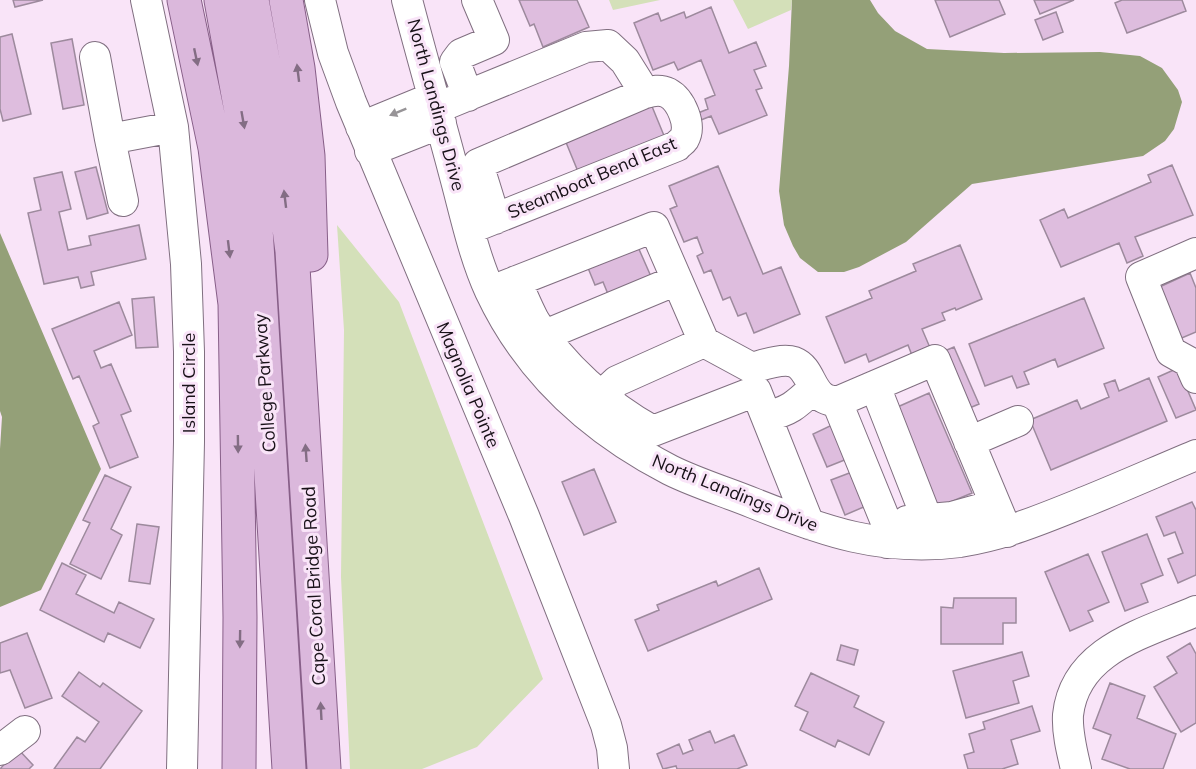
<svg xmlns="http://www.w3.org/2000/svg" width="1196" height="769" viewBox="0 0 1196 769" font-family="Mulish,sans-serif">
	<style>
		.green { fill: #d4e0b9 }
		.water { fill: #94a078 }
		.building { fill: #debdde; stroke: #9d8a9d; stroke-width: 1.5 }
		.lines { fill: none; stroke-linecap: round; stroke-linejoin: round }
		.minor-casing { stroke: #806f80; stroke-width: 32 }
		.major-casing { stroke: #875f88; stroke-width: 35 }
		.minor { stroke: #fff; stroke-width: 30 }
		.major { stroke: #dbb8dc; stroke-width: 33 }
		.oneway { fill: #836d84 }
		.oneway2 { fill: #979497 }
		.labels { text-anchor: middle; stroke-width: 6; stroke-linejoin: round; paint-order: stroke }
		.street-label { font-size: 18px; fill: #181118; stroke: #f9e4f8 }
	</style>
	<rect width="100%" height="100%" fill="#f9e4f8"/>
	<!-- green -->
	<path class="green" d="M609,0H660L613,10Z
		M733,0H792L791,10L748,29Z
		M337,225L399,302L543,679L477,747L422,769H350L341,577L344,330Z"/>
	<!-- water -->
	<path class="water" d="M792,0H870L878,13L895,31L927,49L1004,53L1100,52L1140,56L1162,68L1178,90L1182,102L1174,129L1165,141L1143,156L972,184L906,242L859,267L844,272H818L800,258L793,246L784,225L779,191L789,66Z
		M0,233L101,469L41,590L0,607V449L2,417L0,411Z"/>
	<!-- building -->
	<path class="building" d="M13,0H43L15,7Z
		M519,0H577L589,27L543,47L534,24L530,26Z
		M935,0H999L1005,14L950,37Z
		M1034,0H1074L1040,14Z
		M1122,0H1182L1186,11L1127,33L1115,3Z
		M711,7L729,53L756,42L766,66L754,70L762,88L756,90L767,115L719,134L711,116L701,120L698,113L708,109L705,99L715,95L701,60L678,70L674,62L653,70L634,23L658,13L661,21L684,12L686,18Z
		M1056,12L1063,32L1043,40L1035,20Z
		M12,34L31,114L3,121L0,109V37Z
		M72,39L84,105L63,109L51,43Z
		M651,104L665,138L579,174L565,140Z
		M1172,165L1193,215L1135,237L1143,256L1127,263L1119,243L1061,267L1040,220L1064,209L1068,218L1151,182L1148,175Z
		M718,166L763,274L781,267L800,314L754,333L746,313L738,316L730,297L723,300L711,270L704,273L697,256L703,253L697,237L684,242L670,209L677,206L669,186Z
		M96,167L108,213L87,219L75,172Z
		M62,172L71,209L59,212L68,250L91,245L89,236L139,225L146,259L91,272L94,285L81,288L78,277L44,284L28,213L41,210L34,178Z
		M960,245L982,299L956,310L955,308L942,313L945,320L922,329L931,350L913,358L908,345L869,362L866,354L845,363L826,317L872,298L869,291L916,271L913,264Z
		M638,247L653,281L610,299L603,282L595,285L588,268Z
		M1190,273L1196,288V332L1177,340L1155,289Z
		M154,297L158,347L136,348L132,299Z
		M1084,298L1104,348L1058,367L1055,359L1024,372L1029,384L1017,388L1012,376L985,386L969,344Z
		M119,302L132,335L94,351L101,368L111,364L131,411L121,415L138,457L110,468L93,426L99,423L79,376L73,379L52,329Z
		M954,347L979,404L960,412L935,355Z
		M1178,368L1196,410L1176,418L1158,377Z
		M1149,378L1167,421L1051,470L1030,420L1077,400L1081,409L1109,397L1104,384L1115,380L1119,391Z
		M929,393L972,493L936,508L893,409Z
		M832,425L847,459L827,467L813,434Z
		M594,469L616,522L584,535L562,482Z
		M852,472L866,506L845,515L831,480Z
		M105,475L131,487L111,529L122,535L101,579L70,564L90,523L83,520Z
		M1192,502L1196,510V575L1178,583L1168,559L1183,553L1175,532L1164,536L1156,517Z
		M137,524L159,527L150,584L129,581Z
		M1147,534L1163,575L1141,584L1148,602L1125,611L1102,552Z
		M1088,554L1109,602L1088,611L1093,621L1070,631L1045,572Z
		M62,563L86,575L76,594L114,613L119,602L154,619L140,648L108,633L104,642L40,610Z
		M759,568L772,599L648,651L635,620L659,610L657,605L716,581L718,586Z
		M954,598H1016V623H1003V644H941V607L953,608Z
		M27,633L52,698L25,708L10,670L0,673V643Z
		M1190,643L1196,654V723L1181,732L1154,687L1177,673L1167,657Z
		M841,645L858,650L854,665L837,660Z
		M1022,652L1029,676L1013,681L1019,703L966,718L953,671Z
		M79,672L100,687L103,683L142,711L100,769H54L77,737L85,742L99,722L62,696Z
		M811,673L859,696L854,707L884,722L869,755L838,740L835,747L800,730L808,712L795,706Z
		M1110,683L1145,696L1137,718L1176,734L1163,769H1130L1102,759L1111,735L1093,728Z
		M1032,706L1040,731L1011,740L1018,764L1002,769H968L964,755L974,752L969,734L985,729L983,722Z
		M710,731L715,743L734,735L747,765L737,769H677L676,766L663,769L657,754L679,744L683,754L693,750L689,740Z
		M18,749L33,765L29,769H0Z"/>
	<g class="lines">
		<!-- minor casing -->
		<g class="minor-casing">
			<path id="minor" d="M146,0L173,127L186,264L189,352V442L182,769
				M320,0L333,53L351,102L524,516L606,725L612,748L614,769
				M407,0C422,58 439,116 454,173C465,213 473,254 490,291C528,372 591,429 670,470C696,483 726,492 753,503C823,531 882,552 960,542C1005,535 1045,518 1087,501C1124,486 1160,470 1196,455
				M95,57L110,139L173,127
				M468,96L455,62L461,54L494,40L477,0
				M437,108L586,47L608,45L625,61L645,93
				M361,127L434,97
				M110,139L123,201
				M370,151L441,123
				M469,229L677,146C679,143 682,142 684,139C692,125 681,100 668,93C660,89 652,91 645,93L478,164L495,219
				M1196,253L1141,277L1171,352L1189,362L1196,378
				M516,281C522,294 527,307 534,320C560,365 608,406 653,431L756,391L809,524
				M499,288L654,227L704,342L752,368C763,365 782,358 794,362C810,368 810,390 824,398C827,400 833,401 837,402
				M545,335L677,280
				M875,386L927,519
				M587,409L617,381L704,342
				M766,416C789,412 797,404 814,388
				M969,442L1018,421
				M907,521L952,517L995,505
				M887,543L886,522L837,402L935,360L1007,532
				M0,750L25,731
				M1076,769C1072,752 1067,733 1068,715C1075,649 1146,633 1196,611"/>
		</g>
		<!-- major casing -->
		<g class="major-casing">
			<path id="major" d="M184,0L215,148L235,304L240,617L239,769
				M221,0L246,139L256,228L289,769
				M252,0L276,130L292,251L324,769
				M286,0L298,68L308,156L311,255"/>
		</g>
		<!-- minor -->
		<use href="#minor" class="minor"/>
		<!-- major -->
		<use href="#major" class="major"/>
	</g>
	<!-- one-way arrows -->
	<defs><path id="oneway-solid" d="M-6-.8H1V-3.2L6.5 0L1 3.2V.8H-6Z" transform="scale(1.5)"/></defs>
	<g class="oneway">
		<use href="#oneway-solid" transform="translate(196 57) rotate(78)"/>
		<use href="#oneway-solid" transform="translate(298 73) rotate(-97)"/>
		<use href="#oneway-solid" transform="translate(243 120) rotate(80)"/>
		<use href="#oneway-solid" transform="translate(285 199) rotate(-97)"/>
		<use href="#oneway-solid" transform="translate(229 249) rotate(83)"/>
		<use href="#oneway-solid" transform="translate(238 444) rotate(89)"/>
		<use href="#oneway-solid" transform="translate(306 453) rotate(-94)"/>
		<use href="#oneway-solid" transform="translate(240 639) rotate(91)"/>
		<use href="#oneway-solid" transform="translate(321 711) rotate(-93)"/>
	</g>
	<use class="oneway2" href="#oneway-solid" transform="translate(398 112) rotate(158)"/>
	<g class="labels">
		<!-- street labels -->
		<g class="street-label">
			<text transform="translate(436 105) rotate(75)" y="6">North Landings Drive</text>
			<text transform="translate(592 178) rotate(-23)" y="6">Steamboat Bend East</text>
			<text transform="translate(189 383) rotate(-90)" y="6">Island Circle</text>
			<text transform="translate(265 383) rotate(-94)" y="6">College Parkway</text>
			<text transform="translate(468 385) rotate(67)" y="6">Magnolia Pointe</text>
			<text transform="translate(735 493) rotate(22)" y="6">North Landings Drive</text>
			<text transform="translate(314 586) rotate(-93)" y="6">Cape Coral Bridge Road</text>
		</g>
	</g>
</svg>
